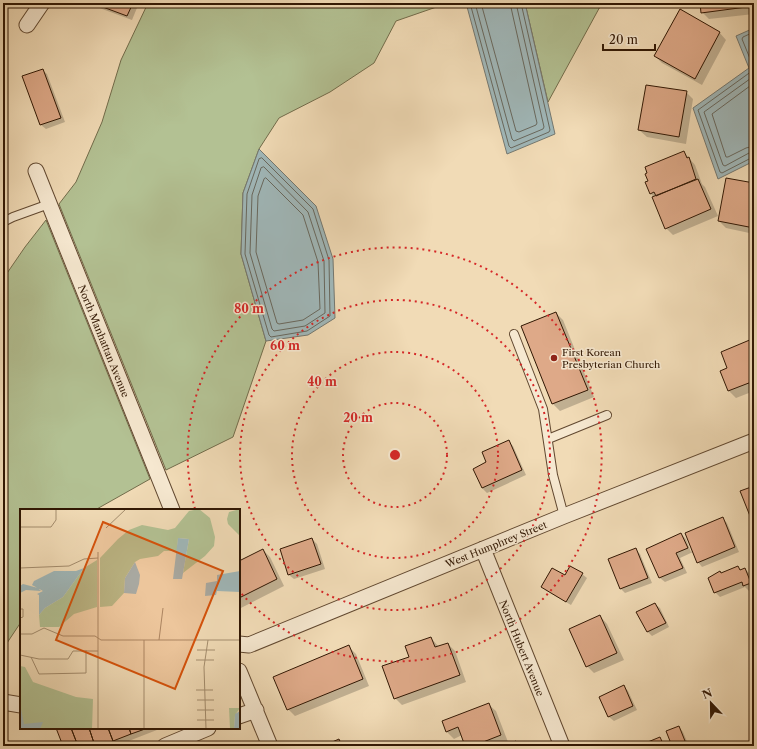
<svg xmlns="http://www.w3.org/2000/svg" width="757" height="749" viewBox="0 0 757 749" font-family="'Libre Caslon Text',serif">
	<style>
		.green { fill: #b3c193; stroke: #726c4b }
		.water { fill: #a0b8ba; stroke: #747871 }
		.shadow { fill: #0003 }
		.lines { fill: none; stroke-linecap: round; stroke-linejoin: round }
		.shore { stroke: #68685e; stroke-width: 1 }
		.building { fill: #dea988; stroke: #311703 }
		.service-casing { stroke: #614830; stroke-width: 10 }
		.minor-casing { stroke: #614830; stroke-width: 17 }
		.service { stroke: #f6e8d0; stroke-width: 8 }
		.minor { stroke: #f6e8d0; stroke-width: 15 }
		.ring { fill: none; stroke: #d62828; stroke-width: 2; stroke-dasharray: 2 4 }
		.poi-dot { fill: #8f2418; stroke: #f6e8d0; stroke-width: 1.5 }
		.labels { text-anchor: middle; stroke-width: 3; stroke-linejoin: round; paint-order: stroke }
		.street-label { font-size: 10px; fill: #311703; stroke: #f6e8d0 }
		.poi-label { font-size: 10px; fill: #311703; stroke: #f6e8d0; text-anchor: start }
		.inset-road { fill: none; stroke: #a48d6e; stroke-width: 1 }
		.view { fill: #d6520b; fill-opacity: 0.15; stroke: #d6520b; stroke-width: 2 }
		.inset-edge { fill: none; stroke: #311703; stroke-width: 2 }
		.centre { fill: #d62828; stroke: #f6e8d0; stroke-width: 2 }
		.ring-label { font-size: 12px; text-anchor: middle; font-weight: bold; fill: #d62828; stroke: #f6e8d0; stroke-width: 3; stroke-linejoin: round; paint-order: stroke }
	</style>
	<rect width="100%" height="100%" fill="#f1dbb6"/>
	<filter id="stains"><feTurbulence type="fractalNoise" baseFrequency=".005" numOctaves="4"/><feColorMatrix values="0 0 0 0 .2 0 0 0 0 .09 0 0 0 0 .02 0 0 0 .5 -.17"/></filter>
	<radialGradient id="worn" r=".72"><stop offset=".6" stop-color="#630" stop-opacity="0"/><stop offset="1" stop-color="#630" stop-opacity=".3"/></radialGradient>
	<!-- green -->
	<path class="green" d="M148,3H448L396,21L374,63L330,92L279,118L259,149L243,193L241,254L266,341L233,437L166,470L59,204L76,182L102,122L121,60Z
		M525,3H602L548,102Z
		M46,220L150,479L95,510H21V622L3,649V279L25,247Z"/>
	<!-- water -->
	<path class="water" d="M466,3H525L555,134L507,154Z
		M754,28V161L718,179L693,108L749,68L736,36Z
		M259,149L316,206L333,259L335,318L308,335L266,341L241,254L243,193Z"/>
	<!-- shadow -->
	<path class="shadow" d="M86,3H139L132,20Z
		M701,3H754V14L709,19L702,12Z
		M719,32L726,40L702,85L662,63L655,56Z
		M42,70L47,74L65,122L46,129L41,125L24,76Z
		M686,92L693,99L686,144L647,137L639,130Z
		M684,152L695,165L702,184L705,187L718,216L673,235L666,228L654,197L650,193Z
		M754,184V234L726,228L719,221Z
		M556,313L563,320L594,397L560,411L553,404L522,326Z
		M752,340L754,342V391L736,398L729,391L721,371L728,368Z
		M509,442L513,446L526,475L487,493L482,488L474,469L488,463Z
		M723,519L727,523L739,552L702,567L698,562L693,552L680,558L687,573L665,582L660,578L647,550L681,534L686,539L691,552Z
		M312,539L317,544L325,569L294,579L289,575L281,550Z
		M635,549L640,554L652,583L625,593L621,589L609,559Z
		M263,550L270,557L284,586L239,609V562Z
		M738,567L741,571L745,569L750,574L754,584V588L749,591L745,587L720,597L715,592L721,574Z
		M582,574L587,578L571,605L547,591L542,586Z
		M655,604L660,608L669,627L652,636L647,631Z
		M600,616L607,624L624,660L594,673L587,666Z
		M431,638L439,647L448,644L455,651L466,682L402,705L395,698L410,657Z
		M349,647L356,654L369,686L295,716L288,709Z
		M624,686L628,691L637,710L614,721L609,717L600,697Z
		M488,704L496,711L508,742L497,746H466L462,735L454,739L447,732Z
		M679,727L683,732L689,746H673Z
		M57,728H162L116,746H64Z
		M660,738L666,746H640Z"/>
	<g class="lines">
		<!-- shore -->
		<path class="shore" d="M470,3L509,146L511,148L549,132L550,130L521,3
			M475,3L512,139L514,141L543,129L544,127L516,3
			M481,3L516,131L519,132L536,125L537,123L510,3
			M754,32L743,37L742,39L753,66L752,71L698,110L720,172L722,173L751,158L754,157
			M754,76L704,112L723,165L725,166L749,153L754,152
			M754,83L712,114L726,157H728L746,148L754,146
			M262,158L313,209L329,260L330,316L307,331L271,337L269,335L245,254L247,194L259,159Z
			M264,167L308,212L324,261L325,313L305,326L274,331L272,329L250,253L252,195L261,168Z
			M266,178L303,215L318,262L320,309L303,320L279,324L277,323L256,252L258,196L264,179Z"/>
	</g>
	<!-- building -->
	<path class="building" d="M92,3H133L127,16Z
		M700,3H754V6L701,13Z
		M680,9L720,32L695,79L654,56Z
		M43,69L61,118L40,125L22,76Z
		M646,85L687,91L679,137L638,130Z
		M684,151L687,158L689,157L696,179L656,196L654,192L650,194L645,182L648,181L645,174L647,173L645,167Z
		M726,178L754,183V228L718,221Z
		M698,179L711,209L665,229L652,197Z
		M556,312L588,390L552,404L521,326Z
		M752,339L754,343V381L728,391L720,371L727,368L721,352Z
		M509,440L522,470L482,488L473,469L486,462L482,452Z
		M754,486V526L740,491Z
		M723,517L735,547L697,563L685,533Z
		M681,533L688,548L676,553L683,568L659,578L646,549Z
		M312,538L321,564L288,575L280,549Z
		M636,548L648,578L620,589L608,559Z
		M263,549L277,579L239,598V561Z
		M570,566L583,573L566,602L541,587L552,568L565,575Z
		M738,566L740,570L745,568L751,583L743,586L742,582L714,593L708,578L720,571L721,573Z
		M655,603L666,623L647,632L636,612Z
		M600,615L617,653L586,667L569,629Z
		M431,637L435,647L448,643L460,675L394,699L382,666L409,657L405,646Z
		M349,645L363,679L287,710L273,677Z
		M624,685L633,706L608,717L599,697Z
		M489,703L501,735L473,746H465L458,727L446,732L442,721Z
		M679,726L687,746H672L666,731Z
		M56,728H71L78,746H63Z
		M71,728H89L95,746H78Z
		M89,728H108L113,741L100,746H95Z
		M108,728H129L131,734L113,741Z
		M129,728H145V729L131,734Z
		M660,737L664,746H638Z
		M339,739L342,746H323Z
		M516,741L518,746H504Z"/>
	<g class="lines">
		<!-- service casing -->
		<g class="service-casing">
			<path id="service" d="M3,222L13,217L49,204
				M514,334L543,409L553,475L564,516
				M548,439L607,415"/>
		</g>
		<!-- minor casing -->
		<g class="minor-casing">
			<path id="minor" d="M27,25L42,3
				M36,171L172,510
				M483,549L562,746
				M239,644L249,645L564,516L754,441
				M239,671L270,746
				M3,702L21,705
				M239,716L256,710
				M165,746L208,728"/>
		</g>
		<!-- service -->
		<use href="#service" class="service"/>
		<!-- minor -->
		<use href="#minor" class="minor"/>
	</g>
	<!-- distance rings -->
	<g class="ring">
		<circle cx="395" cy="455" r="52"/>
		<circle cx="395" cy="455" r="103"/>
		<circle cx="395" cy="455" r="155"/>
		<path d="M195 509A207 207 0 1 1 240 592"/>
	</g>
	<!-- markers -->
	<circle class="poi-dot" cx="554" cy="358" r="4"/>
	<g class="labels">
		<!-- street labels -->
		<g class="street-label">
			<text transform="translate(104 341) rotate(68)" y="4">North Manhattan Avenue</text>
			<text transform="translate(496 544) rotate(-22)" y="4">West Humphrey Street</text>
			<text transform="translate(522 648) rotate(68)" y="4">North Hubert Avenue</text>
		</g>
		<!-- poi labels -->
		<g class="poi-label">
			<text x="562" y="356">First Korean<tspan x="562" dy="12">Presbyterian Church</tspan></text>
		</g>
	</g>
	<!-- overview -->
	<g transform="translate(20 509)">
		<rect width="220" height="220" fill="#f1dbb6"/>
		<path d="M179,0L190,9L195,28L194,37L185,47L163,64L169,30L158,29L157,42H144L138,47L120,50L115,53L105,69L104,84L92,97L80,98V49L98,30L109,21L122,16L148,21L155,19L169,2ZM220,0V27L208,15L207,10L209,3ZM77,51V98L54,105L39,118H20L19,106L25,99L43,88L64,59ZM0,157L5,158L13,173L56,188L73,190L72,220H0ZM209,199H220L215,206L214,220H210Z" fill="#b3c193"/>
		<path d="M158,29L169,30L162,70H153ZM115,53L120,66L119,75L116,85L104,84L105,69ZM64,59L43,88L25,99L19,106V86L17,85L23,82L12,76L14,72L34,62H56ZM220,62V83L197,82L196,86L185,87L186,74L197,72V66ZM3,75L18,79L21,82L6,81L0,84V77ZM1,200L4,215L23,213L20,220L0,219ZM220,202V220H214L215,205Z" fill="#a0b8ba"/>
		<path class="inset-road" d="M0,18H31L36,11V0M86,19L106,0M0,59L49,57L64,50L78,49M0,100H3V108L0,109M0,125H12L24,119L43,127H75L81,131H220M139,131L143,99M177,141H195M0,146L19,150H48L53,142H78M11,148L19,165L66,164V141M176,151H194M176,181H193M177,191H194M177,201H194M177,211H194M78,220V43M124,220V131M186,220L184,158L188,131"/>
		<path class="view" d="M83,13L203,62L155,180L36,131Z"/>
		<rect width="220" height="220" class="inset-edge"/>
	</g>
	<circle cx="395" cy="455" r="6" class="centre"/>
	<g class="ring-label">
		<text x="249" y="313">80 m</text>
		<text x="285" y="350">60 m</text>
		<text x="322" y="386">40 m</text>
		<text x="358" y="422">20 m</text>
	</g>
	<!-- margin -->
	<rect width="757" height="749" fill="none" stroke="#f1dbb6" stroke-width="16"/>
	<rect x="4" y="4" width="749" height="741" fill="none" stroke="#311703" stroke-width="2"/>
	<rect x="8" y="8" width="741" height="733" fill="none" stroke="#311703"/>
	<!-- north arrow -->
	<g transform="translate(711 703) rotate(338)" stroke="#f6e8d0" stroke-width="3" paint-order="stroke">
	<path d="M0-3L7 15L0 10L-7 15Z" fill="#311703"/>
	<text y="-6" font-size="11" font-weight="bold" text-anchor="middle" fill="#311703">N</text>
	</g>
	<!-- scale -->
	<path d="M603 44v6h52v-6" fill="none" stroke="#311703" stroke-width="2"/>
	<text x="609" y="44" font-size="12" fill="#311703" stroke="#f6e8d0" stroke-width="3" paint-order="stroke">20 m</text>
	<rect width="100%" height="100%" filter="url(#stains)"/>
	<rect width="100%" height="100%" fill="url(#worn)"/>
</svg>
